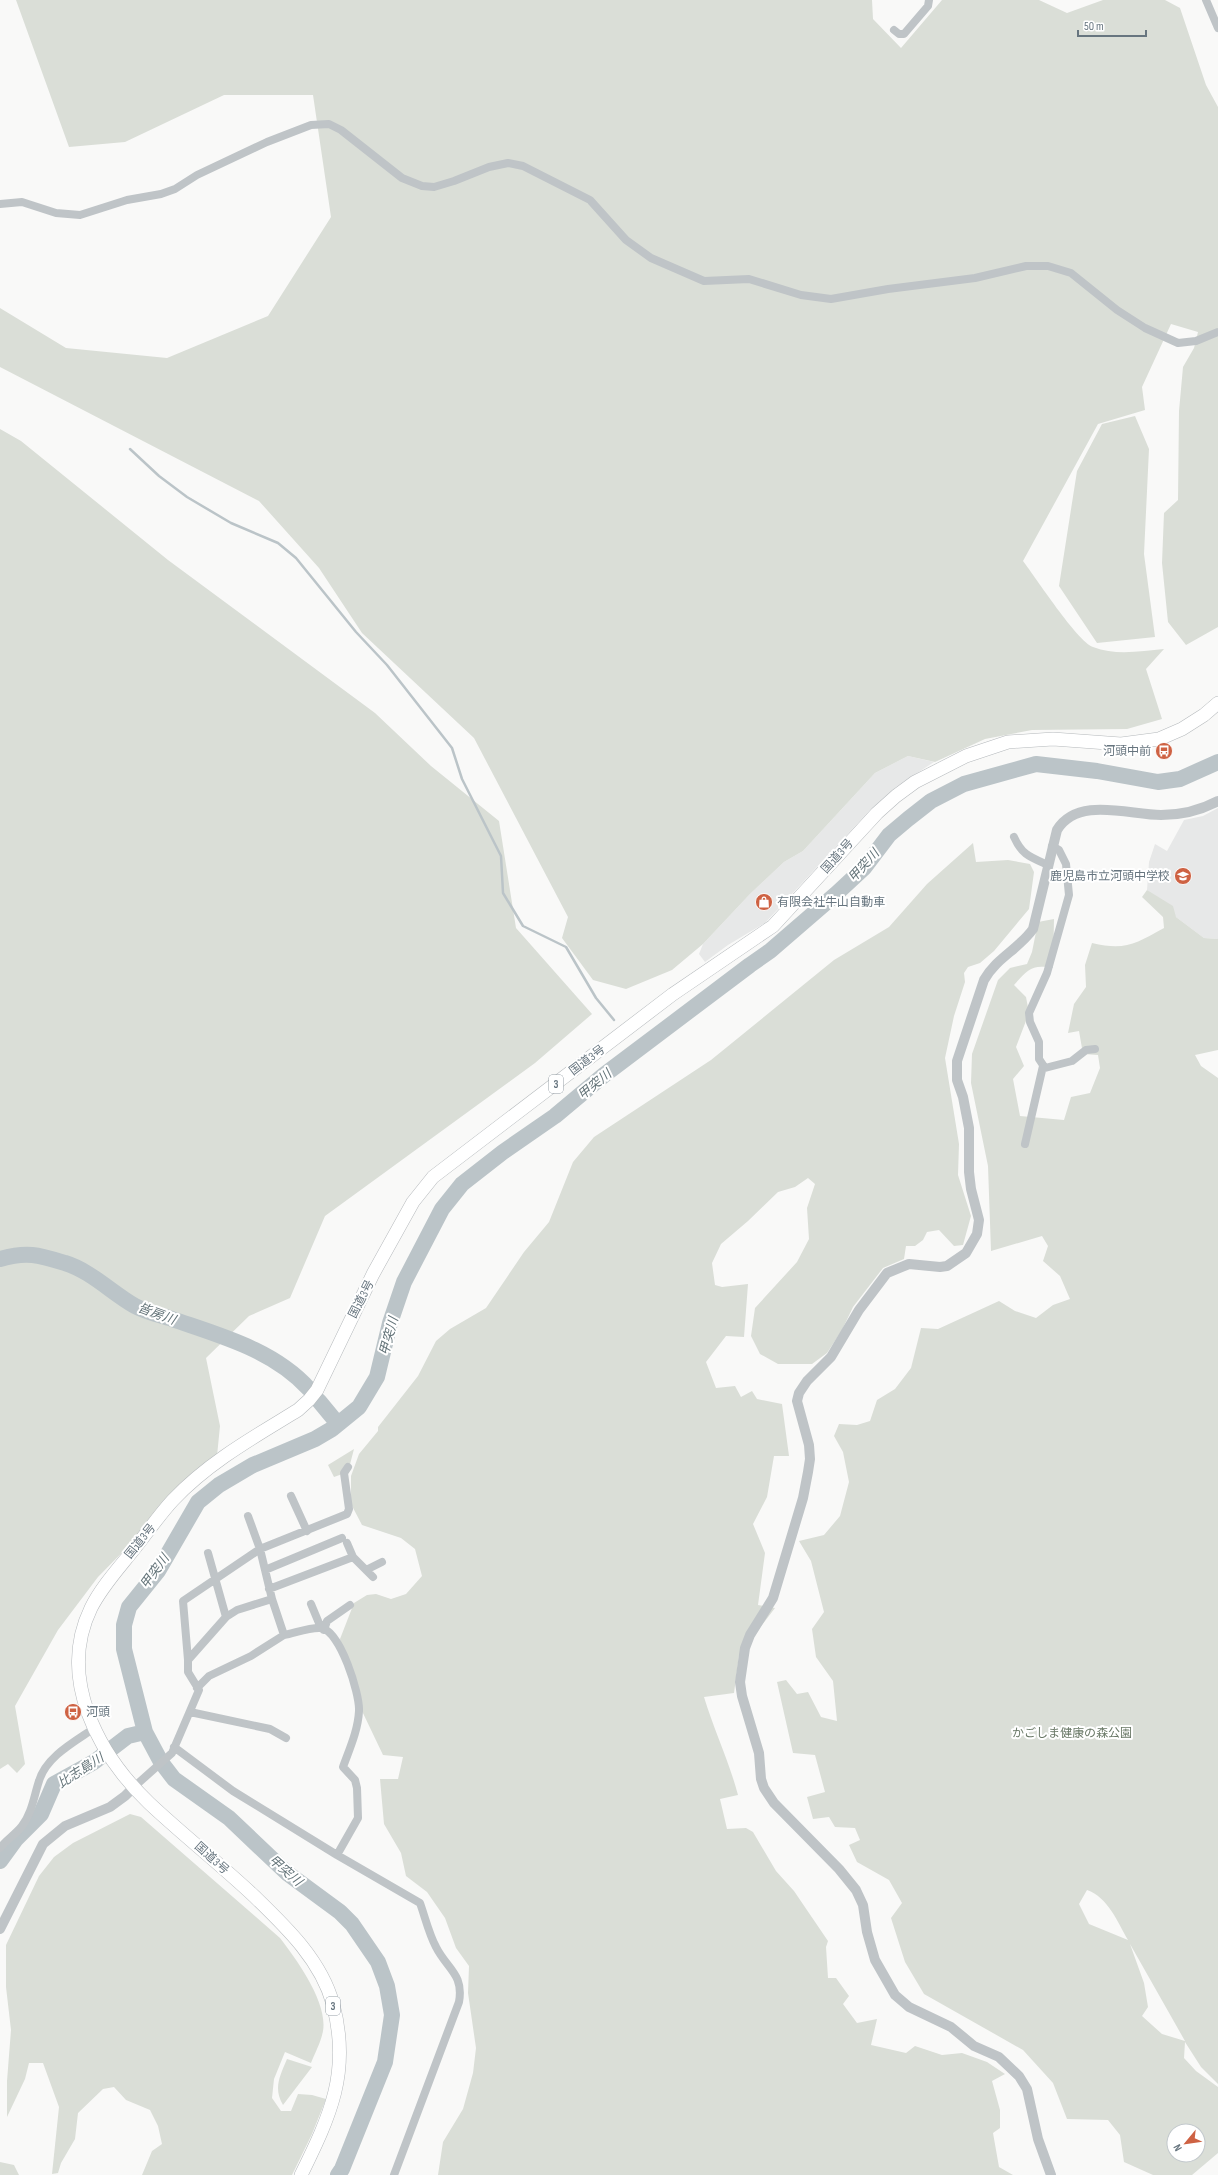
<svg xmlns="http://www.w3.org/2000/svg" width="1218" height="2175" viewBox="0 0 1218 2175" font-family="'Sofia Sans Condensed','Noto Sans JP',sans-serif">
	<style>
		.built { fill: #e7e8e8 }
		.green { fill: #daded7; fill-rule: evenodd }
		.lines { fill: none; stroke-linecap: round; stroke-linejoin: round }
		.stream { stroke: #bbc4c8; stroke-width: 2.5 }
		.river { stroke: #bbc4c8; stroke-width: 16 }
		.trunk-casing { stroke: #b5b9bc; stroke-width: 14 }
		.minor { stroke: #bfc4c7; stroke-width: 8 }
		.tertiary { stroke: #bfc4c7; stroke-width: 10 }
		.trunk { stroke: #fff; stroke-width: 13 }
		.labels { text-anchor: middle; stroke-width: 4; stroke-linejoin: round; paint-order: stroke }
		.shield { fill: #fff; stroke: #959ea5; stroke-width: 1 }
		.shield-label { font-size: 11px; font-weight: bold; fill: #67757f }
		.poi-label { font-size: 12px; fill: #67757f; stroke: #fff; text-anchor: end }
		.street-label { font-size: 12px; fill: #67757f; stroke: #fff }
		.park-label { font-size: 12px; fill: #697866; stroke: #fff }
		.water-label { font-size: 13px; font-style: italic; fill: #637378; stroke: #fff }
	</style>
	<rect width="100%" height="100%" fill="#f9f9f8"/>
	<!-- built -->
	<path class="built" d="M908,756L934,762L896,787L869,811L765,923L728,945L705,962L699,954L703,944L750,894L784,862L803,851L875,773Z
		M1218,808V939L1204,938L1176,917L1147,890L1149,862L1155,844L1167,851L1184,820L1203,816Z"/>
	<!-- green -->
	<path class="green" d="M16,0H872L873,19L901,48L942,0H1039L1067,13L1103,0H1165L1180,8L1206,85L1218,107V627L1186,645L1168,622L1162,563L1164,513L1178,500L1179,411L1183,367L1194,348L1198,332L1171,324L1142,387L1145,410L1098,424L1023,561C1036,578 1077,641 1093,647C1116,656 1141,651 1164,649L1146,669L1162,719L1127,729L1032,730L985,739L935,762L908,756L875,773L803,851L784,862L750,894L703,944L672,970L626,989L593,980L562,938L568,917L474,738L362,633L319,568L259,501L0,367V308L66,348L167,358L268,316L331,217L313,95H224L125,142L69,147Z
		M1135,416L1149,449L1144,554L1155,637L1097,643L1059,586L1077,471L1102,424Z
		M0,429L21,441L168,560L375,713L431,766L499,821L516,928L592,1014L535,1063L325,1216L290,1298L249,1316L206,1358L220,1426L217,1456L98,1577L58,1630L15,1706L25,1764L17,1773L8,1764L0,1769Z
		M973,843L976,862L1008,860L1030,864L1034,872L1029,909L994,951L980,963L968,967L964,973L965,982L954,1016L945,1058L959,1144L958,1175L971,1216L963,1245L954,1246L939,1230L927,1232L923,1240L915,1246H906L904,1259L883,1268L853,1307L842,1330L827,1353L812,1364H778L760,1354L751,1336L755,1308L797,1262L809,1239L807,1208L815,1184L808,1178L795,1187L778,1192L748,1221L721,1244L712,1263L715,1285L722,1287L748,1284L744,1337L726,1336L706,1362L716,1388L735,1386L741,1397L752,1391L757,1399L782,1404L789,1456H774L767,1497L753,1524L765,1553L758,1605L775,1608L739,1655L734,1693L704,1697C714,1730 729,1761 738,1795L720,1799L727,1829L746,1828L753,1832L776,1871L794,1891L828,1941L826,1947L828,1978H836L849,1996L843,2004L857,2023L877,2019L871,2045L906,2053L915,2046L942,2055L962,2053L987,2062L1005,2074L992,2081L1000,2110V2128L993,2133L999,2167L1013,2175H438L443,2142L463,2109L473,2073L476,2048L468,1993L469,1966L456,1948L445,1918L427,1892L406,1876L401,1853L384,1824L380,1779H398L403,1757L383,1755L362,1711L340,1639L354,1603L367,1595L376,1594L391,1599L406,1594L422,1576L415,1549L401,1538L362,1525L351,1504V1476L359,1454L378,1431V1427L418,1376L436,1341L450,1329L486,1308L524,1252L549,1222L573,1162L594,1137L711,1060L834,960L889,927L927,884Z
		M1147,890L1173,906L1176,917L1204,938L1218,939V1050L1195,1055L1201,1066L1218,1078V2084L1201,2067L1185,2042L1184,2058L1196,2071L1218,2087V2153L1192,2175H1153L1124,2162L1120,2135L1108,2120L1067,2119L1053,2083L1023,2050L924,1994L905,1962L891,1918L902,1903L889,1880L857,1862L849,1845L860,1840L855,1828L835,1827L829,1817L813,1819L807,1797L825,1792L815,1755L793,1753L777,1682L786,1680L797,1694L808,1692L821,1717L837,1721L833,1681L816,1657L812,1629L824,1612L811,1561L799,1541L824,1535L840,1516L849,1482L843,1452L834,1436L839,1424L857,1425L870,1421L877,1400L895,1389L911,1368L921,1328L938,1329L999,1301L1015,1311L1036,1318L1053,1305L1070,1299L1060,1276L1043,1261L1048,1246L1042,1236L991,1251L988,1166L971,1083L972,1054L998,980L1010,968L1027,964L1032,952L1038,922L1054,919L1053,968C1032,964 1028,969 1014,985L1026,997L1029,1013L1016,1047L1024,1066L1013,1079L1020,1116L1064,1120L1071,1097L1090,1093L1100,1068L1098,1055L1083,1054L1079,1031L1068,1033L1074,1004L1086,987L1085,965L1092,943C1125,951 1135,944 1164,928L1163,917L1142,897ZM1087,1890C1108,1897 1118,1923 1128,1940L1089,1924L1079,1904ZM1130,1944L1185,2041L1162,2034L1142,2016L1148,2007L1144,1983ZM1174,2131H1198V2155H1174Z
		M354,1449L348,1472L334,1477L328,1465Z
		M130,1814L141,1817L280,1938C297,1960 328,2003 323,2031C321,2042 315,2053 311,2063L285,2052L274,2079L272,2098L281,2111H291L298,2094L312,2095L326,2099L312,2134L292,2175H142L152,2151L162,2144L158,2126L150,2110L126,2100L114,2087L103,2089L78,2113L75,2139L61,2163L58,2173L52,2174L59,2107L43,2063H29L25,2079L7,2117V2081L11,2030L6,1987V1945L39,1876L54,1857L73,1843Z
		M287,2059L312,2067L283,2105C273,2088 280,2076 287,2059Z
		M0,2162L14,2165L19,2175H0Z"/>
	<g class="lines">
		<!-- stream -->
		<path class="stream" d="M130,449L159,476L187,497L231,523L278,543L296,558L356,632L387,665L452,748L462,779L501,856L503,893L523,926L566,947L596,998L614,1020"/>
		<!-- river -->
		<path class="river" d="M0,1259C27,1251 39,1255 65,1263C91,1271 112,1293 135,1306C146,1312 160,1315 172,1319C221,1336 274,1350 309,1389
			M319,1401L338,1424
			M0,1861L16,1839L41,1814L54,1784L94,1762L128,1736L145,1732
			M338,2175L342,2169L385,2062L392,2015L387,1986L378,1962L352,1924L340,1912L287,1873L229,1818L174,1779L161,1762L145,1732L124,1649V1625L129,1607L158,1571L198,1502L219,1485L253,1465L315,1439L332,1429L359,1407L377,1377L390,1323L404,1282L442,1209L462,1184L503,1152L555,1116L604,1075L750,965L770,951L836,894L864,868L889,835L908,819L931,801L964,784L1036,764L1097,771L1158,782L1180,779L1218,762"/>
		<!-- trunk casing -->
		<g class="trunk-casing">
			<path id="trunk" d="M301,2175C330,2116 351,2072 333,2004C321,1960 286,1927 254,1896C220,1864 183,1835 149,1803C98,1754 57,1678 91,1608C102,1586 119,1568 134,1549C147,1533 159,1515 173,1500C209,1462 254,1437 298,1410L309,1400L317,1390L373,1274L413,1202L433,1177L673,994L773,926L877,813L896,796L915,782L966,756L1008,742L1053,739L1121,744L1159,739L1182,729L1204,715L1218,703"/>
		</g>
		<!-- minor -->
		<path class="minor" d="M1206,0L1218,28
			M894,30L899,34H904L928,6L929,0
			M0,204L22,202L56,213L80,215L127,200L161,194L175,189L197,175L267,142L311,125L329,124L341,130L402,178L422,186L434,187L454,181L489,167L508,163L523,166L590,200L626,240L651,258L704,281L749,279L801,295L831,299L888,289L975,278L1026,266H1048L1071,273L1117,310L1145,328L1178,343L1196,341L1218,332
			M1014,837C1022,855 1030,857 1048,865
			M1052,846L1059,850L1066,864L1069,895L1047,973L1029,1013L1030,1022L1039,1042V1059L1045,1068L1072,1061L1086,1050L1095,1049
			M1025,1144L1043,1066
			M291,1496L307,1531
			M208,1553L226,1617
			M353,1557L373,1577
			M265,1570L342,1538
			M366,1570L382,1562
			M269,1589L353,1557L347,1543
			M272,1599L284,1635C295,1633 310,1627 321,1628C340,1630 360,1694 359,1711C358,1731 349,1750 343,1767L355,1780L357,1788L358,1818L337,1855
			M311,1604L321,1628
			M324,1630L327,1621L350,1605
			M188,1660L183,1601L260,1549L248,1516
			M197,1688L209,1676L251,1656L284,1635
			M190,1712L270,1729L286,1738
			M174,1747L233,1791L337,1855L420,1903C425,1917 429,1934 436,1947C447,1969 464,1974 459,2002L394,2175
			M135,1786L172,1753L199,1690L188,1672V1660L226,1617L237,1610L272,1599L260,1549L347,1514L349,1509L344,1473L348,1467
			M0,1848C6,1840 16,1834 22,1826C32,1813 34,1796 39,1781C46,1757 74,1742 93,1729"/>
		<!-- tertiary -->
		<path class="tertiary" d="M0,1929L43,1844L65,1826L110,1807L125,1796L135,1786
			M1051,2175L1038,2139L1027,2089L1019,2076L999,2057L974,2046L951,2027L909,2007L895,1995L875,1960L867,1932L863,1905L856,1890L839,1869L774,1803L764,1788L761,1779L759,1753L742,1696L740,1682L745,1648L750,1635L773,1598L803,1498L808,1472L810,1459L809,1445L797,1401L799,1393L807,1381L831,1357L859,1310L887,1273L909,1264L940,1267L947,1266L966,1253L977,1234L979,1220L971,1189L969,1172V1128L963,1097L957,1080V1061L984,980C996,958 1019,949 1033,929L1057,830C1078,796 1129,815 1161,815C1181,815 1201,810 1218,801"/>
		<!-- trunk -->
		<use href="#trunk" class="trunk"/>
	</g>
	<!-- icons -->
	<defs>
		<g id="bus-disc" transform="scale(0.9)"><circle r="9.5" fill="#ce6243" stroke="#fff"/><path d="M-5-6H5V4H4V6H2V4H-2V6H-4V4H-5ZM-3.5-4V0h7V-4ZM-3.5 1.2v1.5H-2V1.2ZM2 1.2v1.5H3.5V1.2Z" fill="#fff"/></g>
		<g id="school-disc" transform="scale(0.9)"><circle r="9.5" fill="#ce6243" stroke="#fff"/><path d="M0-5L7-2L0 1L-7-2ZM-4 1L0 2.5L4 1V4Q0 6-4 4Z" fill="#fff"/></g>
		<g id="shop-disc" transform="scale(0.9)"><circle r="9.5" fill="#ce6243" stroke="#fff"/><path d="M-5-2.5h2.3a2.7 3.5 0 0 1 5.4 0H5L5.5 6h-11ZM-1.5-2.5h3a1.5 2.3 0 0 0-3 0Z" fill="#fff"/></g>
	</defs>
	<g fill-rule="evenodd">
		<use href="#bus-disc" x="1164" y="751"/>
		<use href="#school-disc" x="1183" y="876"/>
		<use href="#shop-disc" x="764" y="902"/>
		<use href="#bus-disc" x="73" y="1712"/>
	</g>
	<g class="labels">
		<!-- shield labels -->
		<g class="shield">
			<rect x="549" y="1075" width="14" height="18" rx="3"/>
			<rect x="326" y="1997" width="14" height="18" rx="3"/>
		</g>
		<g class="shield-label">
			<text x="556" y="1088">3</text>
			<text x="333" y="2010">3</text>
		</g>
		<!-- poi labels -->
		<g class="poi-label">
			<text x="1151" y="755">河頭中前</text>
			<text x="1170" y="880">鹿児島市立河頭中学校</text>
			<text x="777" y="906" text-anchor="start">有限会社牛山自動車</text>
			<text x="86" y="1716" text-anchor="start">河頭</text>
		</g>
		<!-- street labels -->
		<g class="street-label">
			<text transform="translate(837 856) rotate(-48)" y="4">国道3号</text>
			<text transform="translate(587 1060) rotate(-37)" y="4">国道3号</text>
			<text transform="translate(361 1299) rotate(-63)" y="4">国道3号</text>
			<text transform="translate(140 1541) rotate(-51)" y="4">国道3号</text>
			<text transform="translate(212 1858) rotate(42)" y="4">国道3号</text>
		</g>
		<!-- park labels -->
		<g class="park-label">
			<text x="1072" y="1737">かごしま健康の森公園</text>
		</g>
		<!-- water labels -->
		<g class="water-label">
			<text transform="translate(863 865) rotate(-48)" y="5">甲突川</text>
			<text transform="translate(594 1084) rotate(-40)" y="5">甲突川</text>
			<text transform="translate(157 1313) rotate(20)" y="5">皆房川</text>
			<text transform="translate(388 1336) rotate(-75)" y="5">甲突川</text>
			<text transform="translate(154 1571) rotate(-54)" y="5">甲突川</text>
			<text transform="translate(80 1770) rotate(-33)" y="5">比志島川</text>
			<text transform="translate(286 1870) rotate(41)" y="5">甲突川</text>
		</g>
	</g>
	<!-- north arrow -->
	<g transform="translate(1186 2143) rotate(241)"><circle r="19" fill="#ffffff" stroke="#c2c8cc"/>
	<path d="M0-3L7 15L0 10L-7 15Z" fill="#ce6243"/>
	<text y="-6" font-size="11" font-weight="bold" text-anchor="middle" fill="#67757f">N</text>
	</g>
	<!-- scale -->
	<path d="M1078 30v6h68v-6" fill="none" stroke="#67757f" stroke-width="2"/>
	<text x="1084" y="30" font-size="12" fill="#67757f" stroke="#ffffff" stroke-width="3" paint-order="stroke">50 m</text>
</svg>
